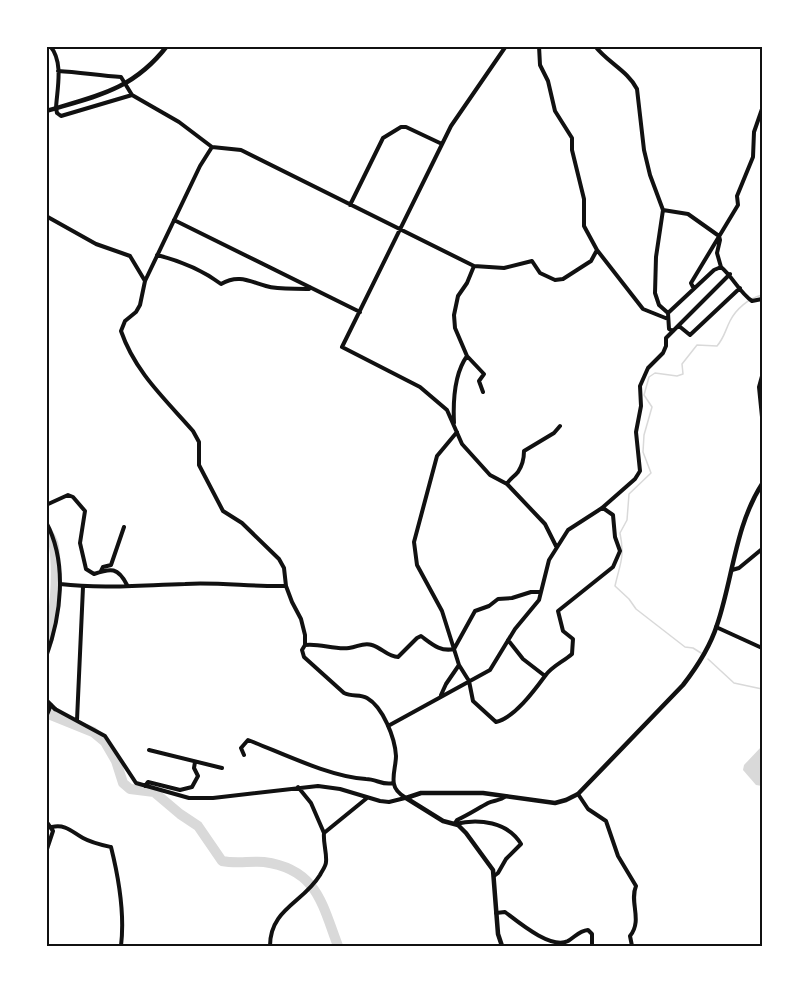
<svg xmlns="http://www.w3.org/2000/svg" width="809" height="993" viewBox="0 0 809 993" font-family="'PT Sans Narrow',sans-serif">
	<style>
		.water { fill: #d9d9d9 }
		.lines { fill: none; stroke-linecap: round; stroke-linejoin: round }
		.stream { stroke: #d9d9d9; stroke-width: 1.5 }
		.river { stroke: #d9d9d9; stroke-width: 10 }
		.minor { stroke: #111; stroke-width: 4 }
		.tertiary { stroke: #111; stroke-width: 4.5 }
		.secondary { stroke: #111; stroke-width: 4.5 }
		.neatline { fill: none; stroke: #111; stroke-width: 2 }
	</style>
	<rect width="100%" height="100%" fill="#fff"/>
	<!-- water -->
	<path class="water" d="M762,746V786L756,785L743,770L744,765Z"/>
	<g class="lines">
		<!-- stream -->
		<path class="stream" d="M701,653L693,648L685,647L636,609L629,599L615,586C620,563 625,558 620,533L627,520L629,494L651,473L643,452L644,435L652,407L644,395L649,377L655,373L677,376L683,374L682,364L697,345L717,346C724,338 725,331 730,321C736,309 749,298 762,295
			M708,659L734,683L762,689"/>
		<!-- river -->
		<path class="river" d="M46,529C49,535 53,540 54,546C58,573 55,622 46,648
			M46,713L93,732L105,742L116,761L123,783L130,789L154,792L180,814L198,826L222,861C236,864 249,861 264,862C317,869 322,904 338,946"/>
		<!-- minor -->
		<path class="minor" d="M50,46C64,62 57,89 56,108L57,113L61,116L132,95L179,122L212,147L241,150L474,266L504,268L532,261L540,273L555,280L563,279L591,261L597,250
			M506,46L451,126L342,347L420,387L447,410L462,444L490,475L507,484L545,524L556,546
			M539,46L540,65L548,81L555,111L572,138V150L584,199V226L597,250L643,309L668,319
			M595,46C607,62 628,71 637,89L644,150L650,175L663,210L656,257L655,293L659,305L668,313
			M58,71C80,72 100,76 121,77L132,95
			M212,147L200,166L145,281L140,305L136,312L125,321L121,331C135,372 165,399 193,431L199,442V465L223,511L242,523L279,559L284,568L286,586L292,602L301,619L305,635V645
			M350,205L383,138L401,127H406L442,144
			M663,210L688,214L719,236L720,240L717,253L721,267
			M46,216L96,244L130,256L145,281
			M174,220L360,312
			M157,255C181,261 201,269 221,284C238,274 249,281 266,286C279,290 296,288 309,289L310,287
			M693,287L691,283L738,205L737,196L753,157L754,132L762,109
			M679,326L690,335L740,288
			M673,331L669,329L668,313L714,270L721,267C733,277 739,292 752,301L762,299
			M467,356L484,374L479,381L483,392
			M762,376L759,387L762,417
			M454,423C453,402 454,374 467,356L455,328L454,315L458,296L467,283L474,266
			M507,484C510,478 514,477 518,472C522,466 524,458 524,451L554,433L560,426
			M46,505L68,495L73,497L85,511L80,543L86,569L94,574C111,568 118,567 127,585
			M46,522C68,563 61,616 46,657
			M732,570L739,568L762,549
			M101,571L103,567L111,565L124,527
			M60,584C101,589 143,585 185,584C218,582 253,587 286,586
			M716,627L762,648
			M459,665L469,681L473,701L496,722C514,718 534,691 545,676L523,659L508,640
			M545,676C552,666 563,662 572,654L573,639L563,631L558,611L613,567L620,551L615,537L613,515L603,508
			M441,695L446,684L459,665L442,611L417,565L414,542L437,456L457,432
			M55,709L105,736L136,783L189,798H213L318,786L340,789L380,801L389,802L405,798
			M46,717L51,705
			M77,720L83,587
			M388,726L490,670L515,629L539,600L549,560L568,530L602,508L635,479L640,471L636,432L641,406L640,386L648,368L663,353L666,346V338L730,274
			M149,750L222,768
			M244,755L241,748L248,740C282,753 330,777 366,779C376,779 384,786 393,783
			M145,786L148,782L180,790L192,787L198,776L194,768L195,762
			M298,787L311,803L324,833
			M578,794L588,809L606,821L618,856L636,886C629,902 643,920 630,936L632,946
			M406,798C401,795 395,791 394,784C392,776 396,765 396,756C395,738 383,707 367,698C360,694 352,697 344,693L304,657L302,650L305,645C320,643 334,650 349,648C358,647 363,642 372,645C382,648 388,657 398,657L417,638L421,636C432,644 440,652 454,649L475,611L489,606L498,599L512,598L531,592H541
			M46,821L53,831L46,852
			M455,823L457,820C468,815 477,809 488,803C494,800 500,801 506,796
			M455,824C479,818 508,822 521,844L506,859L498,873L494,876
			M52,827C66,824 72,832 83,838C92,843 102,845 111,847C119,879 125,913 121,946
			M496,913L505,912C517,921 551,950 568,941C576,936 579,931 588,930L592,934V946
			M270,946C270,909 303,903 320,875C322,871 326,866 326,862C327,853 323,843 324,833L367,798"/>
		<!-- tertiary -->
		<path class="tertiary" d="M46,700L55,709"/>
		<!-- secondary -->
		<path class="secondary" d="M46,111C97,96 133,90 167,46
			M502,946L498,934L493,870L466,833L458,825L443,821L406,798L421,793H483L555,803L566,800L578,794L683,685C697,667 710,647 717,625C733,578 735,526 762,484"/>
	</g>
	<!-- border -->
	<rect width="809" height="993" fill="none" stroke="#ffffff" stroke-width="96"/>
	<rect x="48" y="48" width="713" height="897" class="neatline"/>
</svg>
